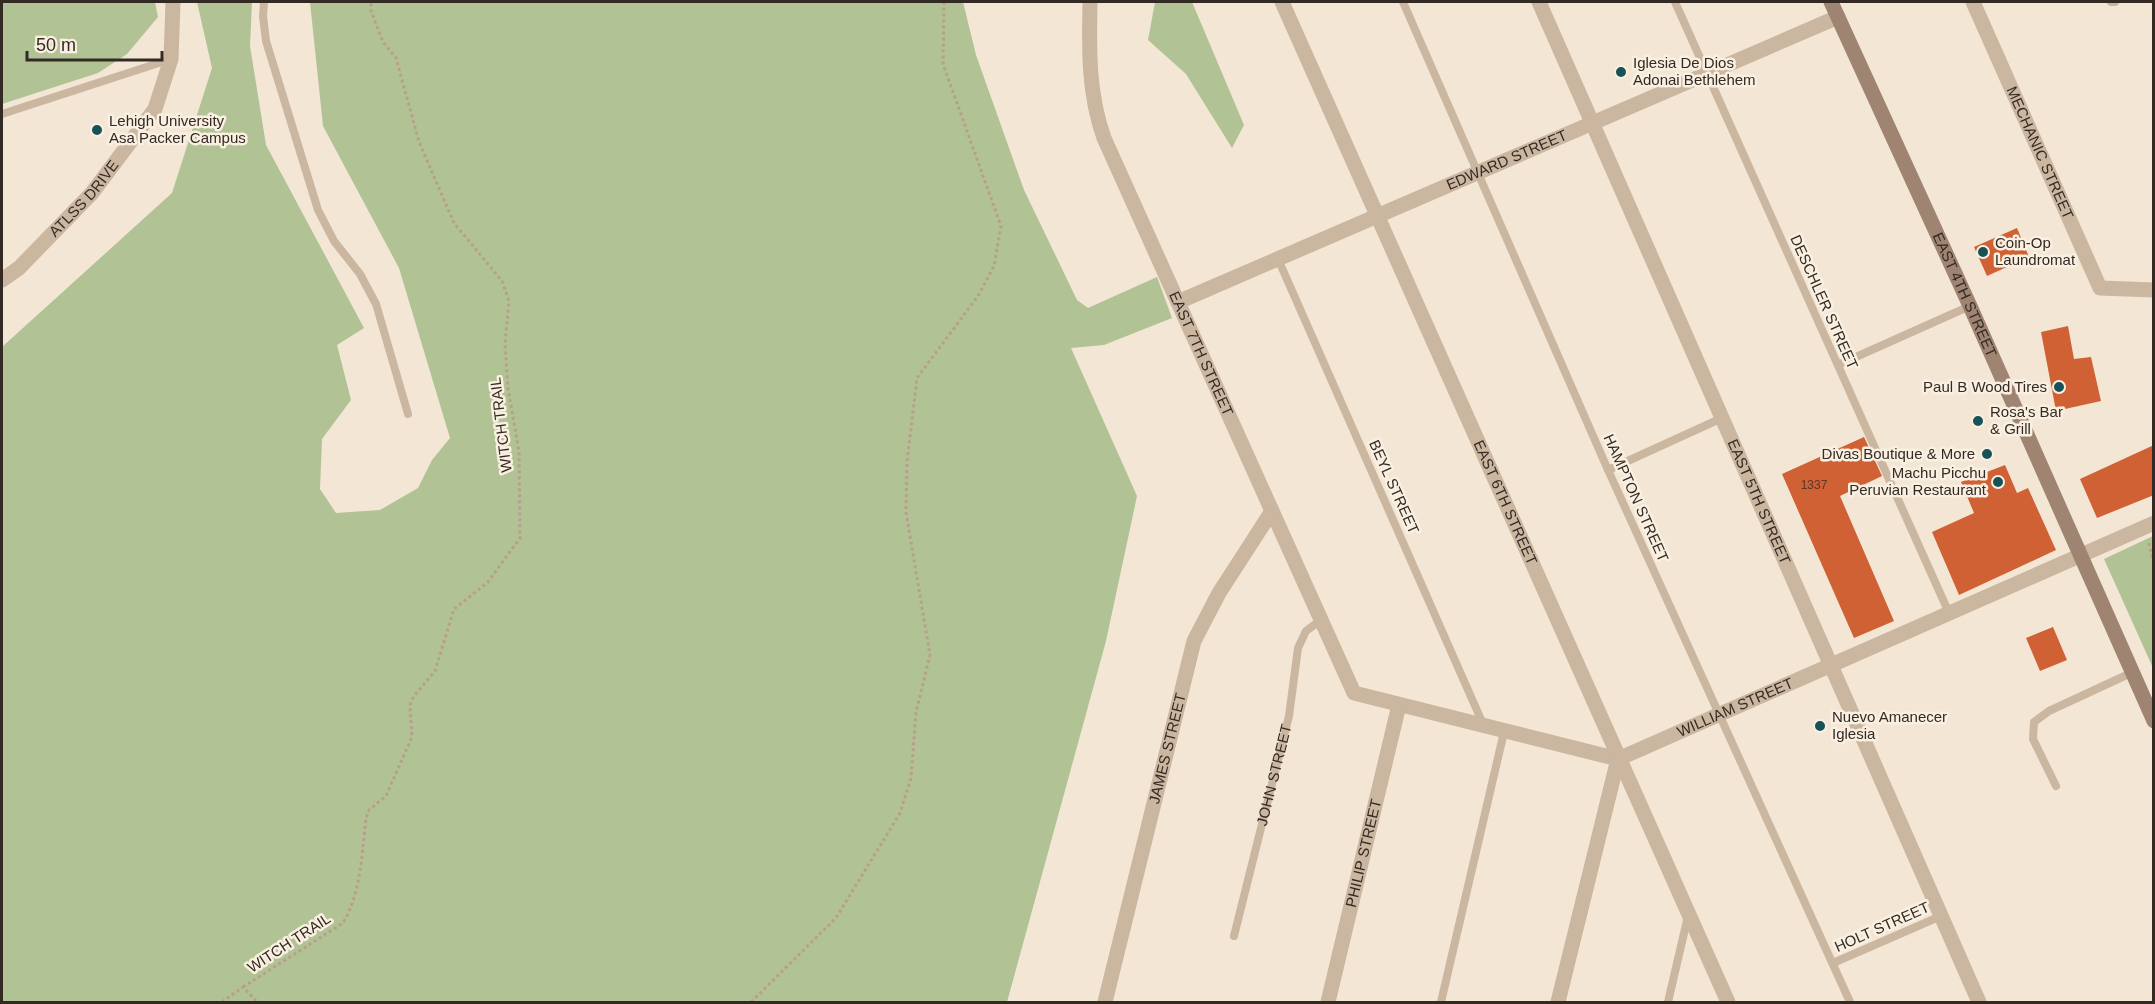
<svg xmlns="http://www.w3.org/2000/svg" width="2155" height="1004" viewBox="0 0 2155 1004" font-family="Helvetica,sans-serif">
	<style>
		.green { fill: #b1c294 }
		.building { fill: #d06135 }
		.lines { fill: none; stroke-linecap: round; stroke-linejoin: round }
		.path { stroke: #b7a08b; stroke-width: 3; stroke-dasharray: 3 3; stroke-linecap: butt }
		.service { stroke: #cbb6a0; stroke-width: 8 }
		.minor { stroke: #cbb6a0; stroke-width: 15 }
		.secondary { stroke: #9f8472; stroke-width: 15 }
		.poi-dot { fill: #175259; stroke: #faf0e1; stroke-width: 2 }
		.labels { text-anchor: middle; stroke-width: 5; stroke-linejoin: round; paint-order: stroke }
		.number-label { font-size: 12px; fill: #5b3828 }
		.poi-label { font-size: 15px; fill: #342a24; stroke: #faf0e1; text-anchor: start }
		.street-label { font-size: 15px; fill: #342a24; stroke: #faf0e1 }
	</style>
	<rect width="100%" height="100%" fill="#f3e6d5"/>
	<!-- green -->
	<path class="green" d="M2,2H155L158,17L127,54L98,73L2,104Z
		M197,2H252L250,46L266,145L364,328L337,345L351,400L322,439L320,489L336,513L380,510L418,488L432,460L450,438L399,268L323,126L310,2H963L976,55L1024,190L1077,300L1088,308L1157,277L1172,318L1104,345L1071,348L1137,496L1106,641L1007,1002H2V347L172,193L212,68Z
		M1155,2H1192L1244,125L1232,148L1186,74L1148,40Z
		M2153,536V668L2104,559Z"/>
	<!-- building -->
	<path class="building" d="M2017,228L2029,257L1987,276L1974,247Z
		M2068,326L2074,359L2091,357L2101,401L2056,411L2041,332Z
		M1864,437L1882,476L1840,496L1894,621L1854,638L1782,474Z
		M2154,445V495L2097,518L2080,479Z
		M2005,465L2017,493L2028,488L2056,550L1959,595L1932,532L1974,513L1961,482Z
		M2053,627L2067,660L2040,671L2026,638Z"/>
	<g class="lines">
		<!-- path -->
		<path class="path" d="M2149,543L2154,565
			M243,987L343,923C361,893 362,853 366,818L369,810L386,796L412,737L410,705L414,696L435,671L454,609L488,582L520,538L519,452L508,388L505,344L509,301L502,281L454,223L419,142L396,58L383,42L371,11V2
			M222,1002L243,987L257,1002
			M751,1002L836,918L900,813L911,778L916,712L930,655L906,512L907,462L917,378L978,296L994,266L1001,226L943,64L944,2"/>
		<!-- service -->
		<g class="service">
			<path d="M264,2L263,16L266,41L318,210L334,241L360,274L376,304L408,414"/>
			<path d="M1403,2L1608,470L1850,1002"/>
			<path d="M1675,2L1949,613"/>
			<path d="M2111,2H2115"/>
			<path d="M2,114L171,59"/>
			<path d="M1278,259L1483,724"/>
			<path d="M1838,365L1970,306"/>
			<path d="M1608,470L1722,418"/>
			<path d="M2056,786L2033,739L2034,722L2049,711L2131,673"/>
			<path id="s1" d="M1234,936L1289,716L1298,648L1306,631L1321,620"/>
			<path d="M1833,963L1941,916"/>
			<path d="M1441,1002L1504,732"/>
			<path d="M1668,1002L1688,916"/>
		</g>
		<!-- minor -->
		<g class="minor">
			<path id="s2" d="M1090,2C1089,49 1088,93 1104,138L1354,693L1618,759"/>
			<path id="s3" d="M1282,2L1728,1002"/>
			<path id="s4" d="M1539,2L1979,1002"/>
			<path id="s5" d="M1973,2L2100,288L2154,290"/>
			<path id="s6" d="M2,280L19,268L92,193L155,109L171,59L173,2"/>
			<path id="s7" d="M1178,302L1838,17"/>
			<path id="s8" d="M1618,759L2154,523"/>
			<path id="s9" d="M1105,1002L1194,641L1219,593L1272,511"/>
			<path id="s10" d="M1328,1002L1399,705"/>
			<path d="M1558,1002L1618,759"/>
		</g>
		<!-- secondary -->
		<path class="secondary" id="s11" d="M1831,2L1970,306L2154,721"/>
	</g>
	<!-- markers -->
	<g class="poi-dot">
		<circle cx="1621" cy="72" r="6"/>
		<circle cx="97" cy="130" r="6"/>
		<circle cx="1983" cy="252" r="6"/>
		<circle cx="2059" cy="387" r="6"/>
		<circle cx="1978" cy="421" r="6"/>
		<circle cx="1987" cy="454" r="6"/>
		<circle cx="1998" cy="482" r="6"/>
		<circle cx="1820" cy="726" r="6"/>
	</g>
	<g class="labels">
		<!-- number labels -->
		<g class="number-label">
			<text x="1814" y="489">1337</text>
		</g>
		<!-- poi labels -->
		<g class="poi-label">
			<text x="1633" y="68">Iglesia De Dios<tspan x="1633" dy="17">Adonai Bethlehem</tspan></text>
			<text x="109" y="126">Lehigh University<tspan x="109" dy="17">Asa Packer Campus</tspan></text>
			<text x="1995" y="248">Coin-Op<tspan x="1995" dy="17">Laundromat</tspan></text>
			<text x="2047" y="392" text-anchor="end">Paul B Wood Tires</text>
			<text x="1990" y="417">Rosa's Bar<tspan x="1990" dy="17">&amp; Grill</tspan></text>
			<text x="1975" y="459" text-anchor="end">Divas Boutique &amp; More</text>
			<text x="1986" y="478" text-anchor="end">Machu Picchu<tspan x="1986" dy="17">Peruvian Restaurant</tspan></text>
			<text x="1832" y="722">Nuevo Amanecer<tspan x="1832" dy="17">Iglesia</tspan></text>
		</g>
		<!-- street labels -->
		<g class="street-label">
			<text dy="5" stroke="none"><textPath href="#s5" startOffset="165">MECHANIC STREET</textPath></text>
			<text dy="5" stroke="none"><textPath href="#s7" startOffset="358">EDWARD STREET</textPath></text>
			<text dy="5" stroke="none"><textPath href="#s6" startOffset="116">ATLSS DRIVE</textPath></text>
			<text dy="5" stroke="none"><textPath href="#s11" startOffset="322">EAST 4TH STREET</textPath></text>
			<text transform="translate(1824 302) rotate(66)" y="5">DESCHLER STREET</text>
			<text dy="5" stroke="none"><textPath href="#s2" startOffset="374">EAST 7TH STREET</textPath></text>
			<text transform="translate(501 425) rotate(-97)" y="5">WITCH TRAIL</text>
			<text transform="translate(1394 487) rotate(66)" y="5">BEYL STREET</text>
			<text transform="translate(1636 498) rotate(66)" y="5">HAMPTON STREET</text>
			<text dy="5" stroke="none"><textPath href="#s3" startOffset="548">EAST 6TH STREET</textPath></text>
			<text dy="5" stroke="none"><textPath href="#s4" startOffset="546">EAST 5TH STREET</textPath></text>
			<text dy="5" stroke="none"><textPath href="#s8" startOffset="128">WILLIAM STREET</textPath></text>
			<text dy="5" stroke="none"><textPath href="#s9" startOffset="261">JAMES STREET</textPath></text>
			<text dy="5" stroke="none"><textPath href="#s1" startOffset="166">JOHN STREET</textPath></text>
			<text dy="5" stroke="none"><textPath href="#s10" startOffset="153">PHILIP STREET</textPath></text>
			<text transform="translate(1882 927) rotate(-24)" y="5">HOLT STREET</text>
			<text transform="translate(289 943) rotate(-33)" y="5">WITCH TRAIL</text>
		</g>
	</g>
	<!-- border -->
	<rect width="2155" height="1004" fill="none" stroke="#342a24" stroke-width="6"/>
	<!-- scale -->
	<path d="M27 51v9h135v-9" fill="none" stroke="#342a24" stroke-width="3"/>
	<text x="36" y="51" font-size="18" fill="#342a24" stroke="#faf0e1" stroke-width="4.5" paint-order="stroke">50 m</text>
</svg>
